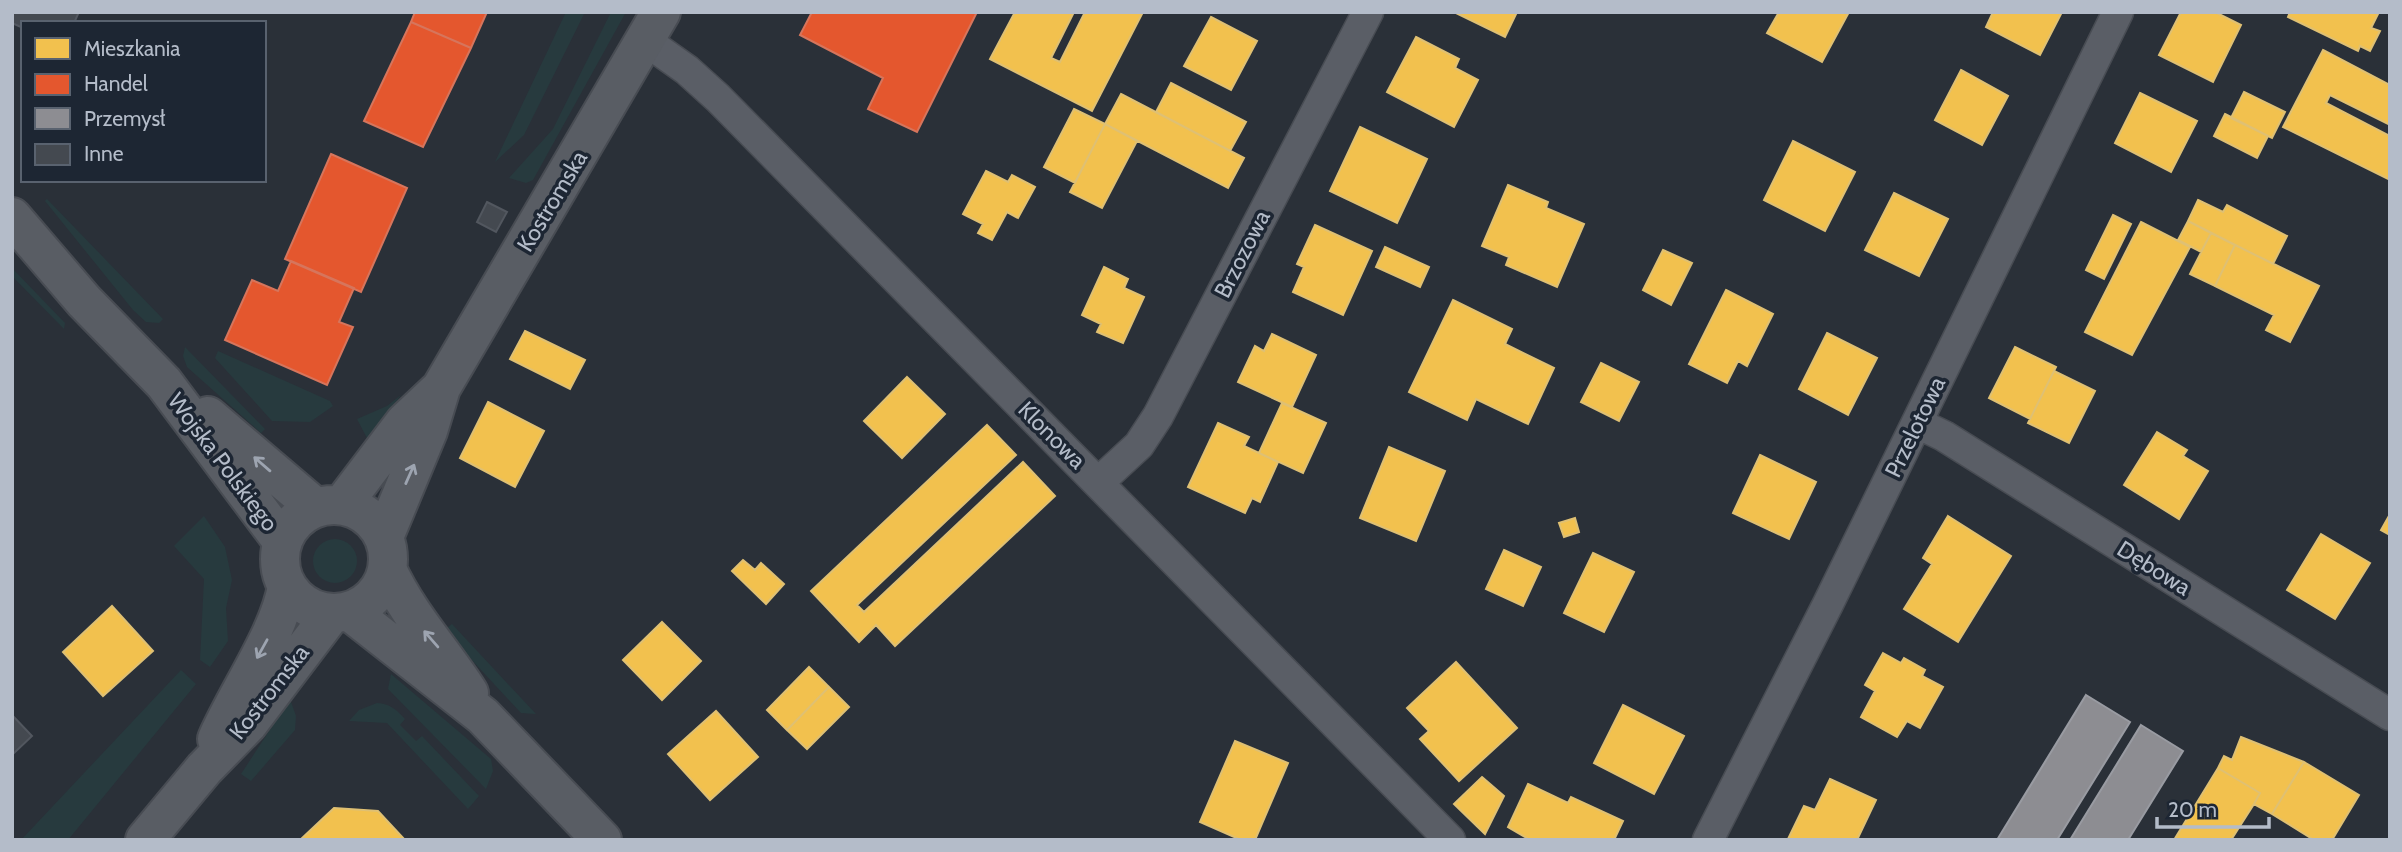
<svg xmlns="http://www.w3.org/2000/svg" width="2402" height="852" viewBox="0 0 2402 852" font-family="Cabin,sans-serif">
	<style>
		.green { fill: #273a3e }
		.homes { fill: #f2c14e; stroke: #dfc073; stroke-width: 2 }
		.shops { fill: #e4572e; stroke: #d6755c; stroke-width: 2 }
		.industry { fill: #8d8d92; stroke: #999ba2; stroke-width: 2 }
		.building { fill: #444950; stroke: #52575f; stroke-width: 2 }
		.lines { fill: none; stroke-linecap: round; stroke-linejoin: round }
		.street-casing { stroke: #484c53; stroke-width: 33 }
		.secondary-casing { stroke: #484c53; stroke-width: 42 }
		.street { stroke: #5a5e66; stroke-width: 30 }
		.secondary { stroke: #595d64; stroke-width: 38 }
		.oneway { stroke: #9da4b0 }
		.labels { text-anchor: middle; stroke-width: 7; stroke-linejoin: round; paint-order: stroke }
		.street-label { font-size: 23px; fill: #b4bcc9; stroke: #1d2633 }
	</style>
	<rect width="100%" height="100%" fill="#2a3038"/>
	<!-- green -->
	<path class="green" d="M566,12H585L524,135L495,162Z
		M611,12H626L533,180L526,183L509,178L553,129Z
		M47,199L163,319L159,323L146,322L133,310L45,201Z
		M12,268L65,323L64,329L12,276Z
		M185,347L265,429L261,433L187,367L183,356Z
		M218,351L330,401L333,406L310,422L272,421L215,358Z
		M401,395L368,440L357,419L387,406Z
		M204,516L225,547L232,580L226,608L228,641L210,667L200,660L204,579L174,546Z
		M313 561a22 22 0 1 1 44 0a22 22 0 1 1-44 0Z
		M452,624L536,714L521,713L444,630Z
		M181,670L196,684L68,840H21Z
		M391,674L491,759L493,771L486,789L388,689Z
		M290,699L296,716L295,730L251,781L241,774Z
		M377,703C390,704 396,709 405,719L400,725L416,741L422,736L479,796L468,809L387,723L349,721L359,710Z"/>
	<!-- homes -->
	<path class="homes" d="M1015,12H1074L1051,58L1060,62L1085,12H1143L1092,111L990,59Z
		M1454,12H1517L1505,37Z
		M1779,12H1849L1822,62L1767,33Z
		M1993,12H2062L2040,55L1986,27Z
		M2181,12H2215L2241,25L2213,82L2159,55Z
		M2290,12H2379L2371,28L2380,31L2370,51L2360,46L2358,51L2288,17Z
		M1211,17L1257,41L1231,90L1184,66Z
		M1416,37L1459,59L1455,68L1478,80L1454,127L1387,92Z
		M2323,50L2390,85V125L2330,95L2326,103L2390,136V180L2283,127Z
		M1961,70L2008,96L1982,145L1935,120Z
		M1171,83L1246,122L1230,151L1156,112Z
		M2244,92L2285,112L2272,138L2231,118Z
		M2140,93L2197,121L2171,172L2115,143Z
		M1121,94L1244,158L1228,188L1105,124Z
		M1074,109L1105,124L1075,183L1044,167Z
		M2225,114L2268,136L2257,158L2214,136Z
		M1105,124L1137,141L1102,208L1070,192Z
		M1360,127L1427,159L1397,223L1330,191Z
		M1793,141L1855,172L1825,231L1764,200Z
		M986,171L1008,182L1012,175L1035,187L1018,218L1007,212L992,240L978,233L983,224L963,214Z
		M1508,185L1548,202L1546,208L1584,224L1557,287L1506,265L1509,257L1482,246Z
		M1894,193L1948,219L1919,276L1865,250Z
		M2198,200L2223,212L2227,205L2287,236L2273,264L2188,221Z
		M2113,215L2131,224L2104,279L2086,270Z
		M2188,221L2211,233L2201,252L2178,240Z
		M2141,222L2190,247L2132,355L2085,332Z
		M1315,225L1372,251L1343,315L1293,292L1304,267L1297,264Z
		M2211,233L2235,245L2215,286L2190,274Z
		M2235,245L2319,286L2290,342L2266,330L2274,315L2215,286Z
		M1385,247L1429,267L1420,287L1376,267Z
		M1663,250L1692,263L1671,305L1643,290Z
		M1104,267L1128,279L1124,288L1144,297L1123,343L1097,332L1101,324L1082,315Z
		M1726,290L1773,314L1747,366L1738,361L1727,383L1689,364Z
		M1453,300L1512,329L1505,344L1554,368L1528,424L1476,399L1467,420L1409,392Z
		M525,331L585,360L570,389L510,359Z
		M1827,333L1877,358L1848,415L1799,389Z
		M1272,334L1316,355L1292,407L1238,382L1255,346L1264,351Z
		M2015,347L2056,367L2030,419L1989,398Z
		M1601,363L1639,382L1619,421L1581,402Z
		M2054,371L2095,391L2069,443L2028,423Z
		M907,377L945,414L902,458L864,421Z
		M488,402L544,431L515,487L460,458Z
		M1282,403L1326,423L1303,473L1259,453Z
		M1218,423L1249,437L1244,446L1278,462L1260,502L1252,498L1245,513L1188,487Z
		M987,425L1016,455L857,605L864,612L1023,462L1055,496L895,646L876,625L859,642L811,591Z
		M2157,432L2187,450L2183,456L2208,471L2179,519L2124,485Z
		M1389,447L1445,471L1416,541L1360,518Z
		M1760,455L1816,482L1789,539L1733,513Z
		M2390,514V535L2381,530Z
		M1948,516L2011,556L1958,642L1904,609L1932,564L1923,558Z
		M1575,518L1579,532L1564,537L1559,523Z
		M2321,534L2370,563L2335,619L2287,590Z
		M1504,550L1541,567L1523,606L1486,589Z
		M1593,553L1634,572L1604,632L1564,613Z
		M743,560L755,570L761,563L784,584L766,604L732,571Z
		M112,606L153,651L103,696L63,652Z
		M662,622L701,661L662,700L623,660Z
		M1883,653L1901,663L1904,658L1925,670L1922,676L1943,687L1920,728L1907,721L1897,737L1861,717L1875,691L1865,685Z
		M1456,662L1517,728L1459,781L1420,739L1429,731L1407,708Z
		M809,667L829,687L787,730L767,710Z
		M829,687L849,707L807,749L787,730Z
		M1623,705L1684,736L1654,794L1594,763Z
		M716,711L758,757L710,800L668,754Z
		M2241,737L2304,762L2272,814L2254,804L2260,793L2218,768L2224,756L2232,760Z
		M1235,741L1288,763L1255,840H1241L1200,822Z
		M2304,762L2359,795L2332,840H2314L2272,814Z
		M2218,768L2260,793L2254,804L2231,840H2174Z
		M1482,777L1504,796L1485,834L1454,804Z
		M1830,779L1876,800L1857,840L1788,839L1804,806L1815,810Z
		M1528,784L1568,803L1571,797L1623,821L1614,840H1530L1508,827Z
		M334,808L378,811L405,840H300Z"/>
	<!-- shops -->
	<path class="shops" d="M415,12H487L471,48L411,22Z
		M812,12H977L917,132L868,109L883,78L800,35Z
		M411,22L471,48L423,147L364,121Z
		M331,154L407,188L361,292L285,259Z
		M291,261L354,288L339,322L353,327L327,385L225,340L252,280L278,291Z"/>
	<!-- industry -->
	<path class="industry" d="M2086,695L2130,722L2057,840H1997Z
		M2141,725L2183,751L2128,840H2070Z"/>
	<!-- building -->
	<path class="building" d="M12,12H79L74,23H23V28L12,23Z
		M487,202L507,212L496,232L477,222Z
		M12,715L32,736L12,755Z"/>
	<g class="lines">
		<!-- street casing -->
		<g class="street-casing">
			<path id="street" d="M646,41L687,70L718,98L1450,840
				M1917,423L1944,436L2390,715
				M1099,482L1139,445L1158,416L1368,12
				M1708,840L1828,604L2118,12"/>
		</g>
		<!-- secondary casing -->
		<g class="secondary-casing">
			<path id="secondary" d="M12,217L84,301L164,383L282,541
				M208,416L315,507
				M280 559a54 54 0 1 1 108 0a54 54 0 1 1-108 0Z
				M342,505L405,422L439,390
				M384,537L428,431L441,388L661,12
				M387,569C408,615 442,651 469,693
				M349,611L483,716L602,840
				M217,739C237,693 280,632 287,586
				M145,840L204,769L248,724L332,613"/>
		</g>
		<!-- street -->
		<use href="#street" class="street"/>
		<!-- secondary -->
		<use href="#secondary" class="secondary"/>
	</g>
	<!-- one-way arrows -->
	<defs><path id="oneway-shaft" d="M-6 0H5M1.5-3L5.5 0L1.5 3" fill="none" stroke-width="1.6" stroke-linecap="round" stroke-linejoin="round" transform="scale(1.75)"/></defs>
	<g class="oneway">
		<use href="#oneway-shaft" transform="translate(262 464) rotate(-139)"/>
		<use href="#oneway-shaft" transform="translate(410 474) rotate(-66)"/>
		<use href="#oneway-shaft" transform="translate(431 639) rotate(-131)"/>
		<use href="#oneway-shaft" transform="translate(262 649) rotate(119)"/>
	</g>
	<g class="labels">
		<!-- street labels -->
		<g class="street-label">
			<text transform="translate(552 201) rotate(-59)" y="8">Kostromska</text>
			<text transform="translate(1242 254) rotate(-63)" y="8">Brzozowa</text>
			<text transform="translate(1915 427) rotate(-64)" y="8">Przelotowa</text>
			<text transform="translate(1052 435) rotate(45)" y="8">Klonowa</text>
			<text transform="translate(223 462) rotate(53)" y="8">Wojska Polskiego</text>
			<text transform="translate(2154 568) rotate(32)" y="8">Dębowa</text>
			<text transform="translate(269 692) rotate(-52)" y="8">Kostromska</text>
		</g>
	</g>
	<!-- border -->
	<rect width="2402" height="852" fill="none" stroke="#b4bcc9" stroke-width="28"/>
	<!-- legend -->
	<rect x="21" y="21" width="245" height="161" fill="#1d2633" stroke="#59626f" stroke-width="2"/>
	<rect x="35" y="38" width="35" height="21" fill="#f2c14e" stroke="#59626f" stroke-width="2"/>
	<text x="84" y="56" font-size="21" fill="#b4bcc9">Mieszkania</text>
	<rect x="35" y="74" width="35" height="21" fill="#e4572e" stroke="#59626f" stroke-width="2"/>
	<text x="84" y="91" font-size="21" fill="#b4bcc9">Handel</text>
	<rect x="35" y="108" width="35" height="21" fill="#8d8d92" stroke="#59626f" stroke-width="2"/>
	<text x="84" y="126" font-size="21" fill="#b4bcc9">Przemysł</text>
	<rect x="35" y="144" width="35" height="21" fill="#444950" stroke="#59626f" stroke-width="2"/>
	<text x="84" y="161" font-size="21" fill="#b4bcc9">Inne</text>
	<!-- scale -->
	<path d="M2157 817v10h112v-10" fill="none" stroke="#b4bcc9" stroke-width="3.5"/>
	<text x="2168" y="817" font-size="21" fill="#b4bcc9" stroke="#1d2633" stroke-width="5" paint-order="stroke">20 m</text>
</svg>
